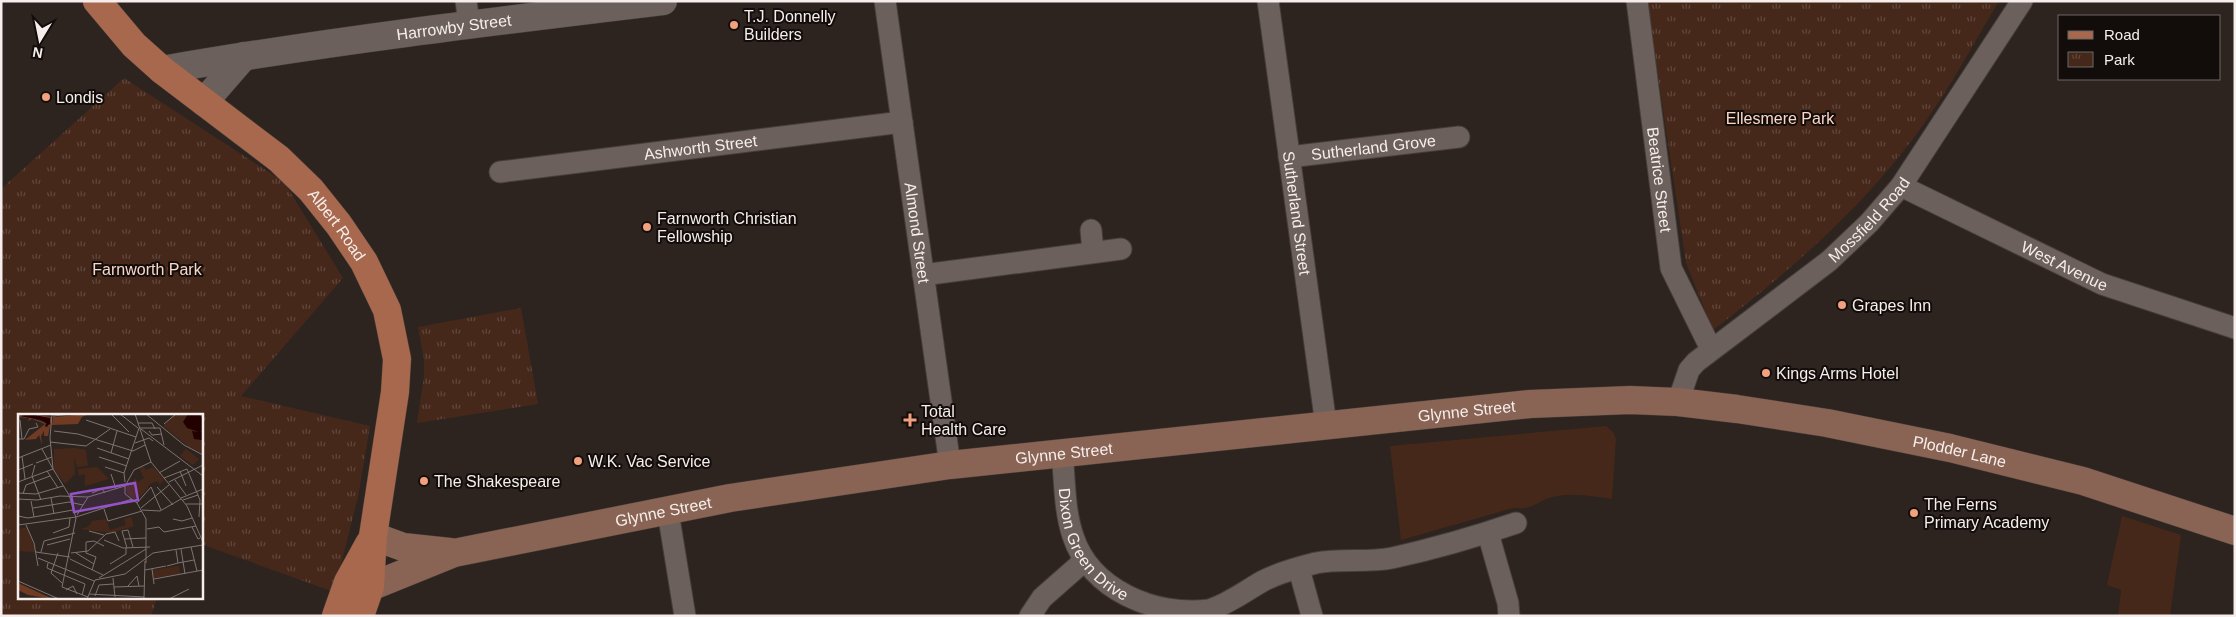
<svg xmlns="http://www.w3.org/2000/svg" width="2236" height="617" viewBox="0 0 2236 617" font-family="Arial,sans-serif">
	<style>
		.grass { fill: #46281b }
		.park { fill: url(#park-tufts) }
		.lines { fill: none; stroke-linecap: round; stroke-linejoin: round }
		.minor-casing { stroke: #463e3a; stroke-width: 23 }
		.tertiary-casing { stroke: #463e3a; stroke-width: 29 }
		.secondary-casing { stroke: #463e3a; stroke-width: 29 }
		.primary-casing { stroke: #463e3a; stroke-width: 29 }
		.minor { stroke: #6b605b; stroke-width: 21 }
		.tertiary { stroke: #6b605b; stroke-width: 28 }
		.secondary { stroke: #896454; stroke-width: 28 }
		.primary { stroke: #a7684d; stroke-width: 28 }
		.poi-dot { fill: #f2a07e; stroke: #120d0b; stroke-width: 2 }
		.labels { text-anchor: middle; stroke-width: 4; stroke-linejoin: round; paint-order: stroke }
		.poi-label { font-size: 16px; fill: #f6eeec; stroke: #120d0b; text-anchor: start }
		.street-label { font-size: 16px; fill: #f6eeec; stroke: #120d0b }
		.park-label { font-size: 16px; fill: #fbd6c7; stroke: #120d0b }
		.inset-road { fill: none; stroke: #7d7471; stroke-width: 1 }
		.view { fill: #9453c8; fill-opacity: 0.15; stroke: #9453c8; stroke-width: 2.5 }
		.inset-edge { fill: none; stroke: #f6eeec; stroke-width: 2.5 }
	</style>
	<defs>
		<pattern id="park-tufts" width="24" height="20" patternUnits="userSpaceOnUse" patternTransform="scale(1.25)"><rect width="24" height="20" fill="#46281b"/><path d="M3 7l-1-3M5 7V3M7 7l1-3M15 17l-1-3M17 17v-4M19 17l1-3" fill="none" stroke="#61483c"/></pattern>
	</defs>
	<rect width="100%" height="100%" fill="#2d231f"/>
	<!-- grass -->
	<path class="grass" d="M1606,426L1613,432L1616,439L1612,499C1592,496 1573,492 1553,497C1535,501 1536,510 1513,508L1401,540L1390,446Z
		M2122,516L2181,535L2170,616H2118L2121,590L2107,585Z"/>
	<!-- park -->
	<path class="park" d="M1647,1H1999C1976,39 1955,79 1930,115C1872,200 1794,268 1713,330L1686,263Z
		M124,78L284,182L343,278L241,396L370,426L358,497L334,592L201,544V416H19V598H157L151,616H1V189Z
		M521,308L538,404L417,423L424,377V359L418,327Z"/>
	<g class="lines">
		<!-- minor casing -->
		<g class="minor-casing">
			<g id="minor">
				<path d="M466,1L469,24"/>
				<path id="s1" d="M885,1L950,465"/>
				<path id="s2" d="M1268,1L1326,425"/>
				<path id="s3" d="M1637,1L1671,268L1711,349"/>
				<path id="s4" d="M1289,157L1459,137"/>
				<path id="s5" d="M500,172L902,122"/>
				<path id="s6" d="M1901,186L2102,284L2235,328"/>
				<path d="M1091,230L1093,252"/>
				<path d="M923,275L1121,249"/>
				<path id="s7" d="M1678,402L1689,370L1696,362L1829,261L1869,223L1901,186L2022,1"/>
				<path id="s8" d="M1062,453C1065,480 1064,510 1073,536C1090,589 1154,617 1209,610C1229,604 1245,591 1263,581C1278,573 1300,567 1316,563C1341,558 1367,563 1392,558C1433,549 1475,537 1516,523"/>
				<path d="M668,512L685,616"/>
				<path d="M1488,533L1508,603L1509,616"/>
				<path d="M1299,569L1312,616"/>
				<path d="M1030,616L1042,598L1084,561"/>
			</g>
		</g>
		<!-- tertiary casing -->
		<g class="tertiary-casing">
			<g id="tertiary">
				<path id="s9" d="M162,70C328,41 496,21 663,1"/>
				<path d="M204,102L244,56"/>
			</g>
		</g>
		<!-- secondary casing -->
		<g class="secondary-casing">
			<g id="secondary">
				<path d="M373,536L403,547L450,552"/>
				<path id="s10" d="M370,587L454,553L730,498L950,465L1530,404L1630,400L1678,402L1737,409L1827,423L1950,448L2083,481L2235,531"/>
			</g>
		</g>
		<!-- primary casing -->
		<g class="primary-casing">
			<g id="primary">
				<path id="s11" d="M97,1L134,45L162,70L279,159L311,190L339,225L364,262L387,310L397,359L395,392L373,536L370,587L360,616"/>
				<path d="M336,616L348,582L369,544"/>
			</g>
		</g>
		<!-- minor -->
		<use href="#minor" class="minor"/>
		<!-- tertiary -->
		<use href="#tertiary" class="tertiary"/>
		<!-- secondary -->
		<use href="#secondary" class="secondary"/>
		<!-- primary -->
		<use href="#primary" class="primary"/>
	</g>
	<!-- markers -->
	<g class="poi-dot">
		<circle cx="734" cy="25" r="5"/>
		<circle cx="46" cy="97" r="5"/>
		<circle cx="647" cy="227" r="5"/>
		<circle cx="1842" cy="305" r="5"/>
		<circle cx="1766" cy="373" r="5"/>
		<path d="M907.5 412.5h5v5h5v5h-5v5h-5v-5h-5v-5h5z"/>
		<circle cx="578" cy="461" r="5"/>
		<circle cx="424" cy="481" r="5"/>
		<circle cx="1914" cy="513" r="5"/>
	</g>
	<g class="labels">
		<!-- poi labels -->
		<g class="poi-label">
			<text x="744" y="22">T.J. Donnelly<tspan x="744" dy="18">Builders</tspan></text>
			<text x="56" y="103">Londis</text>
			<text x="657" y="224">Farnworth Christian<tspan x="657" dy="18">Fellowship</tspan></text>
			<text x="1852" y="311">Grapes Inn</text>
			<text x="1776" y="379">Kings Arms Hotel</text>
			<text x="921" y="417">Total<tspan x="921" dy="18">Health Care</tspan></text>
			<text x="588" y="467">W.K. Vac Service</text>
			<text x="434" y="487">The Shakespeare</text>
			<text x="1924" y="510">The Ferns<tspan x="1924" dy="18">Primary Academy</tspan></text>
		</g>
		<!-- street labels -->
		<g class="street-label">
			<text dy="6" stroke="none"><textPath href="#s9" startOffset="295">Harrowby Street</textPath></text>
			<text dy="6" stroke="none"><textPath href="#s5" startOffset="202">Ashworth Street</textPath></text>
			<text dy="6" stroke="none"><textPath href="#s4" startOffset="85">Sutherland Grove</textPath></text>
			<text dy="6" stroke="none"><textPath href="#s3" startOffset="180">Beatrice Street</textPath></text>
			<text dy="6" stroke="none"><textPath href="#s2" startOffset="214">Sutherland Street</textPath></text>
			<text dy="6" stroke="none"><textPath href="#s7" startOffset="269">Mossfield Road</textPath></text>
			<text dy="6" stroke="none"><textPath href="#s11" startOffset="330">Albert Road</textPath></text>
			<text dy="6" stroke="none"><textPath href="#s1" startOffset="234">Almond Street</textPath></text>
			<text dy="6" stroke="none"><textPath href="#s6" startOffset="182">West Avenue</textPath></text>
			<text dy="6" stroke="none"><textPath href="#s10" startOffset="1114">Glynne Street</textPath></text>
			<text dy="6" stroke="none"><textPath href="#s10" startOffset="1612">Plodder Lane</textPath></text>
			<text dy="6" stroke="none"><textPath href="#s10" startOffset="709">Glynne Street</textPath></text>
			<text dy="6" stroke="none"><textPath href="#s10" startOffset="304">Glynne Street</textPath></text>
			<text dy="6" stroke="none"><textPath href="#s8" startOffset="101">Dixon Green Drive</textPath></text>
		</g>
		<!-- park labels -->
		<g class="park-label">
			<text x="1780" y="124">Ellesmere Park</text>
			<text x="147" y="275">Farnworth Park</text>
		</g>
	</g>
	<!-- overview -->
	<g transform="translate(18 414)">
		<rect width="185" height="185" fill="#2d231f"/>
		<path d="M0,0H9L3,2L11,3L28,9V13H30L28,4L11,0L34,3L30,22H26V17L23,22L24,31L21,21L18,25L7,26L27,10L14,5L10,7L11,4L0,3ZM71,0L64,3L60,10L34,11L35,3ZM0,169L35,185L10,181L0,176Z" fill="#703a23"/>
		<path d="M158,0H185V40L171,33L145,12ZM57,34L68,36L70,52L59,53L56,42L57,60L47,70L36,56V35ZM168,35L181,45L175,51L162,42ZM125,52L128,56L135,53L146,66L142,70L139,67L132,70L123,83L120,80L116,85L109,80L108,71L112,72L117,64L120,68L126,64L121,54ZM79,53L91,65L67,72V60L61,62L60,55ZM113,103L116,112L94,119L62,115L70,113L74,107L88,105L92,116L108,111L106,105ZM8,113L12,119L17,138L0,137V116ZM161,152L162,160L136,164L134,156Z" fill="#46281b"/>
		<path d="M11,0L32,4V10L27,13L28,9L23,6L2,2ZM170,0H181L185,5V16L182,18L185,17L184,26L176,25L174,17L181,18L169,14L165,8Z" fill="#220100"/>
		<path class="inset-road" d="M34,0L32,24L35,55L51,81L58,104L44,173L70,183M93,0L111,18M102,0L120,14M117,0L133,48L169,92L185,128M128,0L166,31L185,41M35,2L54,0M2,6L4,25M68,6L118,23M120,9H134L137,15M146,10L158,0M122,14H142L146,31M123,15L185,62M36,17L60,20L115,37L127,31M131,17L134,21L144,20M0,25H6L11,15L20,13L18,9M32,28L68,32L92,15M117,29L131,24L135,27M79,34L111,45M93,39L99,17M4,42L7,65M81,43L109,52M0,44L33,31M18,49L34,43M17,51L14,62L23,86M87,53L106,59M0,56L15,50M29,57L40,74M162,57L168,72M141,59L162,47M93,60L98,75M146,64L169,55L182,86L181,103M157,66L168,81M0,68L35,55L24,35M107,68L106,59L121,14M151,68L185,51M139,73L155,91M0,79L18,80L45,72M74,79L84,75L87,79M5,80L8,71L32,62M33,84L36,100M163,84L185,75M0,85L19,86L42,82L70,83L107,72M165,86L180,81M13,87L16,103M119,89L133,73L143,96M168,90H185M15,94L51,88L65,91M123,94L151,71M86,95L90,107L124,97M124,96L142,97L163,85M59,101L70,83M0,102L10,104L55,96M155,105L164,107L174,104M0,111L58,103L114,85M8,111L16,129L20,152M174,113L180,125L182,124M129,115L141,113L146,118L178,112M71,117L86,121M104,117L110,116L115,133M104,117L109,134M35,119L51,113L52,104M107,125L128,124M86,126L105,134L132,133M29,131L52,125M173,133L179,157M163,135L167,160M18,138L52,143M23,138L26,127L57,119M40,139L33,159L44,169M53,139L70,137L88,120L97,118L101,127M58,139L76,150M20,144L76,167M52,145L85,161M30,149L29,154L67,170L64,181M128,149V105L119,89L107,80V72L116,56L133,48M160,149L176,146M92,150L108,140V134M149,152L160,149L158,136M134,155L136,170M74,156L78,143L68,139V128L76,127L86,132M127,156L148,152M81,164L128,135M95,164L97,183M136,165L185,156M0,167L41,185M110,172L119,162L121,172M96,173L126,172M48,176L55,172L59,180M71,180L126,183M77,182L81,171L95,170M69,185L77,166L107,160L135,139L185,131M126,185L127,147M151,185L171,175"/>
		<path class="view" d="M117,69L120,86L56,98L53,80Z"/>
		<rect width="185" height="185" class="inset-edge"/>
	</g>
	<!-- border -->
	<rect width="2236" height="617" fill="none" stroke="#f6eeec" stroke-width="5"/>
	<!-- legend -->
	<rect x="2058" y="15" width="162" height="65" fill="#120d0b" stroke="#6d6765"/>
	<rect x="2068" y="31" width="25" height="8" fill="#a7684d" stroke="#6d6765"/>
	<text x="2104" y="40" font-size="15" fill="#f6eeec">Road</text>
	<rect x="2068" y="52" width="25" height="15" fill="url(#park-tufts)" stroke="#6d6765"/>
	<text x="2104" y="65" font-size="15" fill="#f6eeec">Park</text>
	<!-- north arrow -->
	<g transform="translate(40 40) rotate(190)" stroke="#120d0b" stroke-width="4" paint-order="stroke">
	<path d="M0-4L9 19L0 12L-9 19Z" fill="#f6eeec"/>
	<text y="-8" font-size="14" font-weight="bold" text-anchor="middle" fill="#f6eeec">N</text>
	</g>
</svg>
